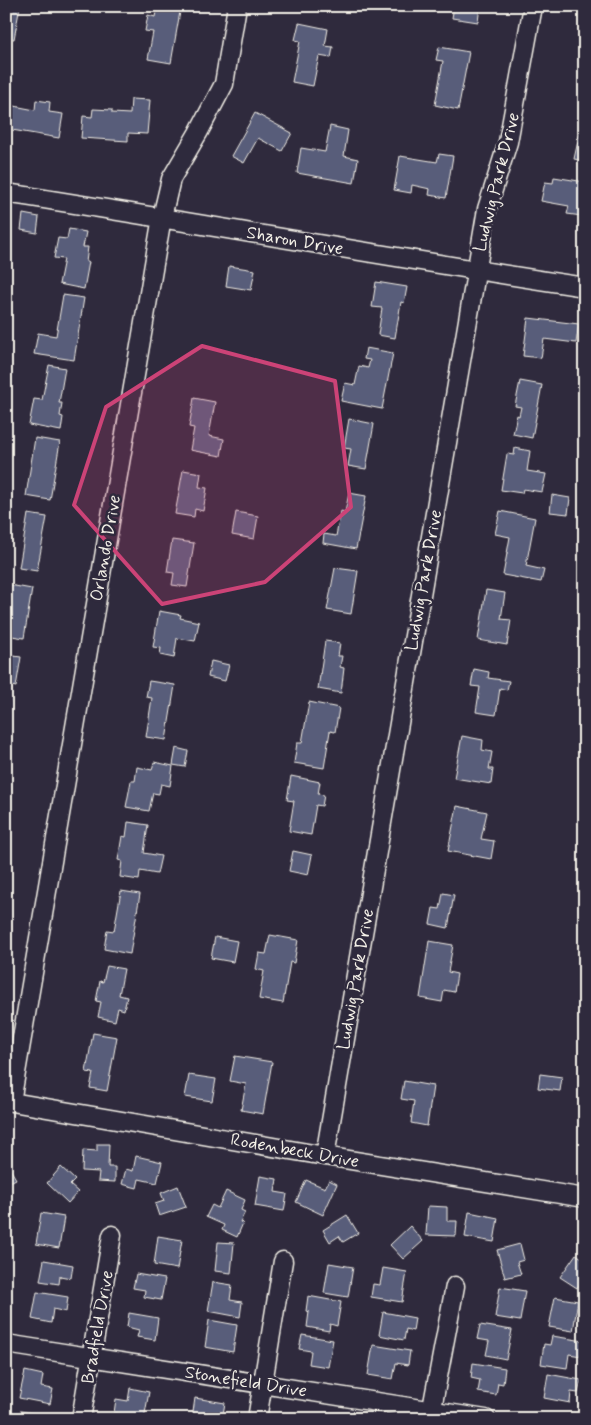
<svg xmlns="http://www.w3.org/2000/svg" width="591" height="1425" viewBox="0 0 591 1425" font-family="Mynerve,sans-serif">
	<style>
		.building { fill: #595d7a; stroke: #f4f1e8 }
		.lines { fill: none; stroke-linecap: round; stroke-linejoin: round }
		.minor-casing { stroke: #f4f1e8; stroke-width: 21 }
		.minor { stroke: #2f2a3d; stroke-width: 18 }
		.marked { fill: #cc4377; fill-opacity: 0.2; stroke: #cc4377; stroke-width: 4; stroke-linejoin: round }
		.labels { text-anchor: middle; stroke-width: 5; stroke-linejoin: round; paint-order: stroke }
		.street-label { font-size: 18px; fill: #f4f1e8; stroke: #2f2a3d }
	</style>
	<rect width="100%" height="100%" fill="#2f2a3d"/>
	<filter id="ink" filterUnits="userSpaceOnUse"><feTurbulence type="fractalNoise" baseFrequency=".02" numOctaves="2"/><feDisplacementMap in="SourceGraphic" scale="10" xChannelSelector="R" yChannelSelector="G"/><feConvolveMatrix kernelMatrix="1 2 1 2 8 2 1 2 1" color-interpolation-filters="sRGB"/></filter>
	<g filter="url(#ink)">
		<!-- building -->
		<path class="building" d="M6,6H20L14,39L6,38Z
			M157,6H181L171,63L148,59L153,32L145,31L148,15L155,17Z
			M454,6H480L478,22L452,18Z
			M299,23L328,29L325,46L333,47L331,58L319,56L313,86L292,82L300,41L295,40Z
			M439,47L469,52L458,110L435,105L443,61L436,60Z
			M131,99L150,100L147,134L128,133V141L81,138L83,116L92,117L93,109L112,110V113L130,114Z
			M36,100L50,102L49,112L63,114L59,138L6,129L9,105L35,110Z
			M255,113L292,133L282,151L258,138L244,163L231,156Z
			M584,114H585V161L574,159Z
			M330,126L348,130L344,156L358,159L354,183L297,173L301,148L325,152Z
			M439,154L453,156L446,198L429,195L430,189L412,185L411,193L394,190L400,156L437,162Z
			M554,177L585,182V201L582,216L567,214L569,206L541,201L545,182L553,183Z
			M23,214L39,217L37,233L21,230Z
			M69,229L86,232L83,247H88L86,262H89L84,289L59,284L64,259L54,258L58,238L67,239Z
			M229,266L255,270L251,290L226,286Z
			M376,282L407,287L404,303L401,302L395,338L378,335L382,308L372,307Z
			M63,295L84,298L74,360L34,354L38,333L56,336Z
			M528,318L579,324L576,343L544,339L541,358L523,356Z
			M366,348L393,353L382,409L341,401L345,383L355,385L359,366L368,368L370,360L364,359Z
			M49,365L65,368L59,403H62L60,416L63,417L61,431L29,425L34,399L42,400Z
			M520,381L542,385L532,438L513,434L517,415L519,416L521,407L515,406Z
			M194,398L215,402L209,436L224,439L221,456L190,450L194,428L189,427Z
			M349,419L374,424L366,469L348,466L351,449L344,448Z
			M35,438L60,442L50,500L26,496Z
			M515,448L530,451L527,471L546,474L542,492L523,489L522,493L501,490L507,454L514,455Z
			M183,470L201,473L199,487L207,488L203,511L195,509L194,517L175,514Z
			M349,493L366,496L356,549L323,543L324,534L336,536L341,511L345,512Z
			M552,495L570,498L568,514L550,512Z
			M500,511L535,518L526,566L544,570L541,582L503,575L510,537L495,534Z
			M236,512L258,516L254,539L232,535Z
			M28,514L47,517L37,571L19,568Z
			M172,540L194,543L187,587L172,585L174,573L167,572Z
			M335,568L358,571L351,614L327,610Z
			M9,585L32,589L24,638L6,635V605Z
			M486,590L505,593L501,619L511,620L507,645L478,640Z
			M159,611L181,615L180,618L199,622L195,641L177,638L174,658L160,655L161,648L153,647Z
			M325,641L340,643L338,656H342L340,667L344,668L341,693L318,689Z
			M6,655L21,657L16,687L12,686L7,710Z
			M211,661L229,665L225,681L208,677Z
			M474,669L489,672L488,678L509,681L507,690L500,688L496,715L476,712L480,687L471,686Z
			M149,681L175,685L166,740L146,737L152,698L146,697Z
			M309,702L339,708L335,732L330,731L324,768L294,763L297,743H302Z
			M462,736L483,740L482,750L492,752L489,769H493L491,784L454,778Z
			M176,748L188,751L185,767L173,765Z
			M154,762L173,766L170,786L161,784L159,794L153,793L149,811L126,807L131,781H135L137,767L152,770Z
			M291,776L320,782L318,794L324,795L322,806L316,805L311,835L289,831L294,801L287,800Z
			M457,806L487,812L481,839L494,841L491,859L448,851Z
			M128,822L148,825L144,853L161,856L157,874L140,871L139,880L120,877L122,861L118,860L122,836L126,837Z
			M293,851L312,855L308,875L289,871Z
			M121,891L140,894L130,954L104,949L107,930L114,931Z
			M443,893L454,895L448,928L430,924L433,908L440,909Z
			M270,935L298,940L294,963L290,962L283,1003L259,999L264,971L256,969L259,953L266,954Z
			M215,937L237,941L233,962L211,958Z
			M429,941L453,945L448,972L457,974L454,992L444,990L442,1002L420,998Z
			M107,966L124,969L119,995L127,997L124,1010L118,1008L115,1021L98,1017L101,1002L96,1001L100,981L103,982Z
			M93,1033L117,1037L107,1091L90,1088L93,1073L86,1072Z
			M235,1056L272,1062L263,1114L241,1110L246,1084L230,1081Z
			M540,1074L562,1077L560,1091L538,1088Z
			M189,1075L216,1079L212,1101L185,1097Z
			M404,1081L433,1086L427,1126L411,1123L414,1101L401,1099Z
			M97,1144H109L108,1167H115V1182L98,1181L99,1172L82,1171L83,1150L97,1151Z
			M136,1156L162,1162L157,1183L139,1179L137,1188L122,1184L126,1169L133,1171Z
			M6,1162L16,1179L6,1184Z
			M61,1167L75,1180L70,1185L78,1192L68,1203L47,1183Z
			M260,1176L277,1179L275,1192L287,1194L284,1211L255,1206Z
			M306,1180L325,1188L329,1180L337,1184L323,1215L296,1202Z
			M178,1186L186,1207L159,1216L155,1204L164,1201L161,1193Z
			M226,1191L245,1200L241,1210L245,1212L240,1222L243,1223L237,1237L222,1230L224,1225L206,1217L212,1205L218,1208Z
			M428,1206L447,1207V1221H457L456,1236L426,1235Z
			M469,1212L498,1218L494,1242L465,1237Z
			M41,1213L64,1217L59,1248L36,1244Z
			M347,1215L358,1233L343,1242L339,1236L330,1242L323,1230Z
			M410,1226L423,1241L403,1259L390,1245Z
			M158,1236L182,1240L177,1269L154,1265Z
			M218,1242L234,1243L231,1273L215,1271Z
			M520,1244L524,1260L517,1262L521,1274L505,1278L497,1250Z
			M576,1254L585,1260V1277L577,1288L560,1277Z
			M44,1260L73,1265L71,1278L60,1276L59,1284L40,1281Z
			M329,1263L353,1267L348,1297L324,1293Z
			M383,1268L407,1272L402,1302L371,1297L373,1284L380,1285Z
			M136,1274L165,1279L161,1300L144,1297L145,1290L133,1288Z
			M213,1282L232,1285L230,1300L242,1302L240,1317L208,1311Z
			M500,1287L525,1291L520,1321L495,1317Z
			M37,1292L68,1297L66,1312L53,1309L51,1323L32,1319Z
			M308,1296L341,1302L337,1326L330,1324L329,1331L307,1327L309,1312L306,1311Z
			M555,1297L578,1301L573,1331L549,1327Z
			M383,1312L415,1318L413,1331L406,1329L404,1340L379,1335Z
			M129,1313L158,1318L155,1340L137,1337L139,1330L127,1327Z
			M209,1320L237,1325L233,1352L205,1347Z
			M480,1325L512,1330L506,1359L486,1355L489,1341L477,1339Z
			M302,1335L333,1340L328,1367L309,1364L311,1351L299,1349Z
			M552,1336L584,1341L581,1356L569,1354L567,1368L541,1364L544,1344L550,1345Z
			M373,1345L410,1351L408,1365L396,1363L393,1379L368,1375Z
			M473,1363L505,1368L503,1384L498,1383L496,1395L478,1392L480,1380L471,1378Z
			M25,1371L43,1375L41,1387L53,1389L50,1404L19,1398Z
			M548,1374L581,1380L578,1393L571,1392L570,1403L544,1398Z
			M130,1388L149,1392L144,1419L114,1413L116,1399L128,1401Z
			M195,1398L225,1403L223,1414L219,1413L218,1419H192Z
			M20,1411L38,1414L37,1419H19Z
			M290,1413L314,1417V1419H289Z"/>
		<g class="lines">
			<!-- minor casing -->
			<g class="minor-casing">
				<path id="minor" d="M6,193C199,223 392,258 585,287
					M6,1101L325,1156L585,1198
					M11,1102L162,217L171,179L198,133L224,84L237,6
					M325,1156L487,209L508,142L533,6
					M6,1344L486,1419
					M81,1419L112,1235
					M257,1419L283,1261
					M430,1419L455,1286"/>
			</g>
			<!-- minor -->
			<use href="#minor" class="minor"/>
		</g>
	</g>
	<!-- marked area -->
	<path class="marked" d="M202,346L335,381L351,507L265,582L162,604L74,505L106,407Z"/>
	<g class="labels">
		<!-- street labels -->
		<g class="street-label">
			<text transform="translate(496 182) rotate(-76)" y="6">Ludwig Park Drive</text>
			<text transform="translate(295 240) rotate(10)" y="6">Sharon Drive</text>
			<text transform="translate(105 548) rotate(-80)" y="6">Orlando Drive</text>
			<text transform="translate(423 580) rotate(-80)" y="6">Ludwig Park Drive</text>
			<text transform="translate(355 979) rotate(-80)" y="6">Ludwig Park Drive</text>
			<text transform="translate(295 1150) rotate(10)" y="6">Rodenbeck Drive</text>
			<text transform="translate(97 1327) rotate(-80)" y="6">Bradfield Drive</text>
			<text transform="translate(246 1381) rotate(9)" y="6">Stonefield Drive</text>
		</g>
	</g>
	<!-- margin -->
	<rect width="591" height="1425" fill="none" stroke="#2f2a3d" stroke-width="25"/>
	<rect x="12" y="12" width="566" height="1400" fill="none" stroke="#f4f1e8" stroke-width="2" filter="url(#ink)"/>
</svg>
